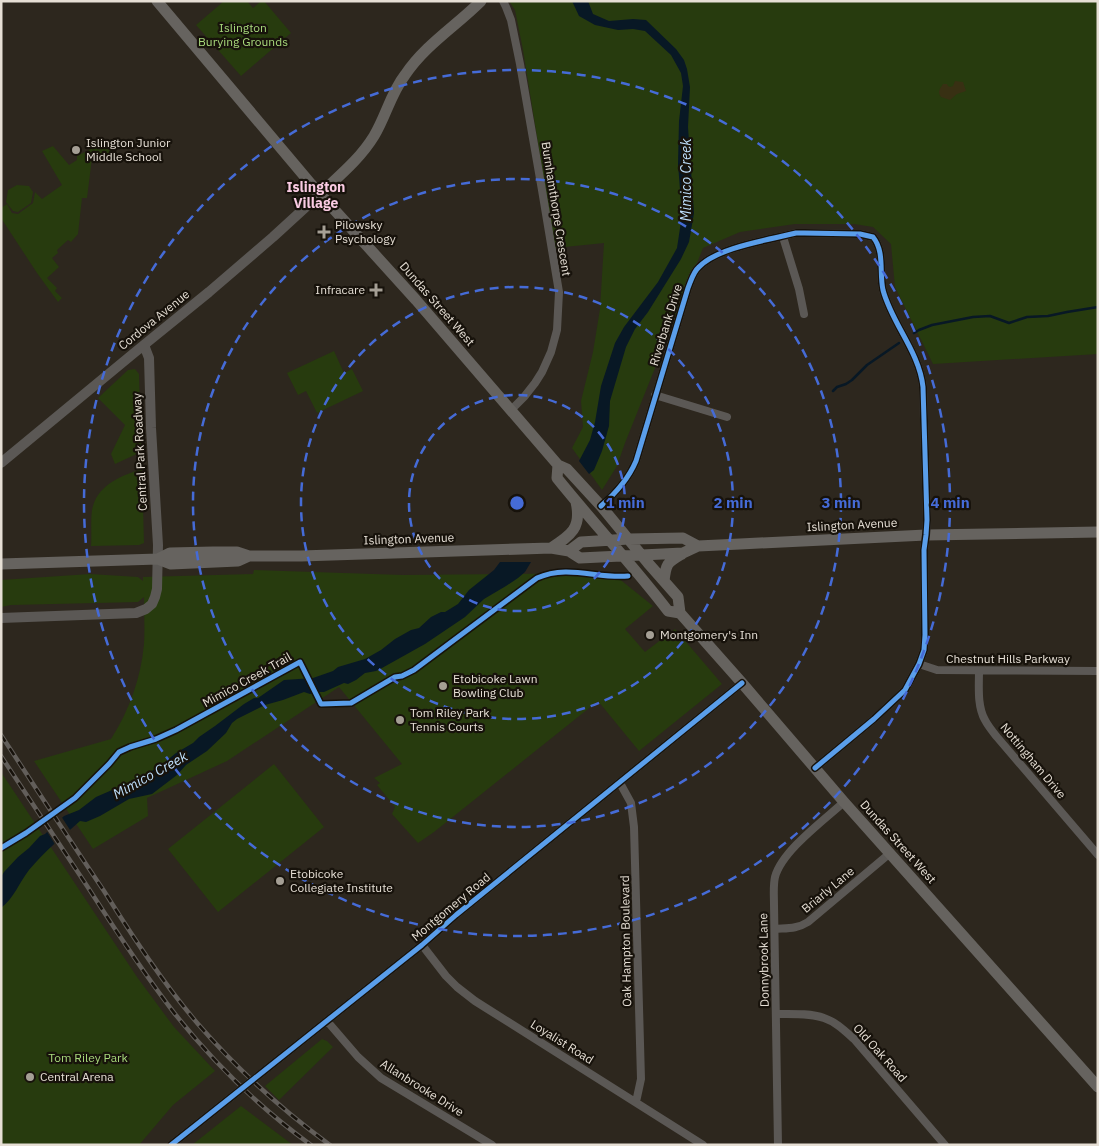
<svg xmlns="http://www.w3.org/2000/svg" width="1099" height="1146" viewBox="0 0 1099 1146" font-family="'IBM Plex Sans',sans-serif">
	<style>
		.green { fill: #273b0e }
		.sand { fill: #383013 }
		.water { fill: #081825 }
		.pier { fill: #2d271e }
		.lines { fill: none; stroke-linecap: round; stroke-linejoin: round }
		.stream { stroke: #081825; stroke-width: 2.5 }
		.minor { stroke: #5b5855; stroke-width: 8 }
		.tertiary { stroke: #5b5855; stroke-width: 10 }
		.secondary { stroke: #66635f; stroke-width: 11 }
		.rail-casing { stroke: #625e5a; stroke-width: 4.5 }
		.rail { stroke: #17120b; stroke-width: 2.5; stroke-dasharray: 8; stroke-linecap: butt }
		.cycleway-casing { stroke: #17120b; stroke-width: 8 }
		.cycleway { stroke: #5a9eea; stroke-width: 5 }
		.ring { fill: none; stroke: #456bd7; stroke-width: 2.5; stroke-dasharray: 9 6 }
		.poi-dot { fill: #a59f95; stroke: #17120b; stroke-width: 2 }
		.labels { text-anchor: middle; stroke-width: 4.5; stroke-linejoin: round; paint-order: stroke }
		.park-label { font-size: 12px; fill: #a8d97c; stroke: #17120b }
		.poi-label { font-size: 12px; fill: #e6dfd5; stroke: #17120b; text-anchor: start }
		.street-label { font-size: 12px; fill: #e6dfd5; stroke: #17120b }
		.water-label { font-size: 14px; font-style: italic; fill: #bedffc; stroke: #17120b }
		.neighbourhood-label { font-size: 14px; font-weight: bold; fill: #facbe3; stroke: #17120b }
		.centre { fill: #456bd7; stroke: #17120b; stroke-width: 2.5 }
		.ring-label { font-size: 15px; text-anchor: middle; font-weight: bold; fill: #456bd7; stroke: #17120b; stroke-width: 4.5; stroke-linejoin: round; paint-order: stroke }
	</style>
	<rect width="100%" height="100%" fill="#2d271e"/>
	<!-- green -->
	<path class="green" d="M224,1H247L253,8L261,1H264L291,33L241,76L196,25Z
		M509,1H1098V354L933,364L895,287L891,244L873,227L854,224H795L740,232L703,248L625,443L617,466L602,490L572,448L583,427L581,401L593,352L600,309L604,243L555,248L523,50L515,10Z
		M103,143L115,144V154H111L110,157L92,158L87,198H82L78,234L71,242L68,240L57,250L58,253L52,258L59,267L47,278L57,288L55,291L62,298L58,302L37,273L1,218V208L7,204L12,213L18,214L33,203L35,192L42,199L62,185L42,151L53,146L69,165L77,160V156Z
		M17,185L29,186L33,192L31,203L18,212L13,211L6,202L8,190Z
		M334,351L344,373L352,369L363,391L317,413L306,391L298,395L287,373Z
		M135,369L139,374L141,452L115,464L111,454L125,425L98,398L128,370Z
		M142,469L144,543L139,545L91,546C92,536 90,514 93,506C99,484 123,475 142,469Z
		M254,570L403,575L612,573L653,606L625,629L645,652L675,629L722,684L639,751L598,701L434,832L418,843L392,814L395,807L377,785L380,783L374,778L402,764L339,687L227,761L147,798L148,816L93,849L34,761L111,739C129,711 141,678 144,644C145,629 144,613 144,597L138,602L11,605L1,607V580L90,574L138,577L143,581V577L253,574Z
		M274,764L324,827L218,912L168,849Z
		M1,772L137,977L174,1027L215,1071L173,1105L139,1145H1Z
		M322,1039L327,1041L333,1047L279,1100L265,1086Z
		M241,1106L293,1145H192Z"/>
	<!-- sand -->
	<path class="sand" d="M955,81L963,82L966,91L957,94L950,100L941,97C937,91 940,89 943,84H947L948,86L950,87L953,86Z"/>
	<!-- water -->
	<path class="water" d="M572,1H588L593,14L609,21L633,19L646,20L676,49L684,60L687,69L690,87L688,127L694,213L689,242L681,259L648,312L635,329L626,347L610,401L609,426L602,451L594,470L589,474L579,461L590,440L595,422L601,386L615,343L624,327L658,282L677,248L682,215L678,164L679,121L683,86L681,73L671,55L645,31L633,29L618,30L595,25L579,16Z
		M500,562H531L525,572L518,578L506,586L484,599L465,617L425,644L382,668L376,671L365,673L356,680L348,684L344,683L324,692H318L310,694L304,692L283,700L265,705L237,719L232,723L226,733L207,751L186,765L177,775L152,794L129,799L100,816L86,822L80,821C62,837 44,852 29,870C19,883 14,898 1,908V877L4,872L18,857L29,848L40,836L45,834L64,816L79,810L96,797L142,777L160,766L176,753L193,743L199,737L215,726L244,704L254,698H258L284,680L313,678L333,671L338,667L365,659L381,650L395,639L411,630L419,628L431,617L441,612H445L458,604L469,590L494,570Z"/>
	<!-- pier -->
	<path class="pier" d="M61,816L72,833L56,846L46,830Z"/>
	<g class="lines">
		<!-- stream -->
		<path class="stream" d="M914,333L919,330L932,325L973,317L990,316L1009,323L1027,317L1048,316L1067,312L1098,307
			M833,391L837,387L846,384L852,380L867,365L899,343"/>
		<!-- minor -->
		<path class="minor" d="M503,1L506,7L511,20L520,64L542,190L559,292L557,330L551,352L542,372L535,383L524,397L511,410
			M783,237L799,289L804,314
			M655,395L727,417
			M601,506C616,493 628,480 636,461L688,288C691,281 693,272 699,267C718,247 769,240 796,233H804L860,234L873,237C885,252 879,272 883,290C892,324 919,351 923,387L927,520L926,535L924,550L925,635L924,650L919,664L905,690L874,719L815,768
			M919,664L937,670L1098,671
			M979,671C979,686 977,706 985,720C988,726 993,732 997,737L1098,855
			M620,783L631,803L634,827L641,1079L636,1102
			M775,929C787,928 797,929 808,922L889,854
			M422,945L446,976L457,987L475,1001L703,1145
			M776,1014C791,1014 811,1013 824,1018C836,1022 845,1031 854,1039L945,1145
			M327,1021L358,1057L381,1078L492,1145
			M171,1145L422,945L456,915L742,683
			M778,1145L774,905C774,896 773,886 775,877C782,851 823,821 844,802"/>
		<!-- tertiary -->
		<path class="tertiary" d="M1,463L134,353L209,292L273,237L320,194
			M1,618L136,613L146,609L152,604L155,597L157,589L158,545L151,428L149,358L144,345"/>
		<!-- secondary -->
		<path class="secondary" d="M157,1L311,184L416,300L558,465L567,469L601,506L648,563L678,597L680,613L742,683L844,802L1098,1087
			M320,194C339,176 360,159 374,136C386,116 391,93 405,75C425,45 456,26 481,1
			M558,465L557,478C593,523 633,565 668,611L680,613
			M551,548C571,535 582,528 576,502
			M569,551L581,542L629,539L683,538L698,546
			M158,559L170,553L213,552H237L249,556H301L551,548L569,551L580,558L683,553L698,546L740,544L926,535L1098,532
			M1,564L158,559L171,564L238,561L249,556
			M664,581C666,563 667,563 682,554"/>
		<!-- rail casing -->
		<g class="rail-casing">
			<path id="rail" d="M1,735C35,787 69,839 104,891C133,937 163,983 198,1024C238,1070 282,1110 330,1145
				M1,756C30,800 60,845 89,889C116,931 144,974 175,1014C214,1063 260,1108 311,1145"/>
		</g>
		<!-- rail -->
		<use href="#rail" class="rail"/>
		<!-- cycleway casing -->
		<g class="cycleway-casing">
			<path id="cycleway" d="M601,506C616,493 628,480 636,461L688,288C691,281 693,272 699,267C718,247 769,240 796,233H804L860,234L873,237C885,252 879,272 883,290C892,324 919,351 923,387L927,520L926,535L924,550L925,635L924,650L919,664L905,690L874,719L815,768
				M1,848L26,833L75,798L109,764L119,752L130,747L156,739L176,730L300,662L321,704L351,703L395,677L402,676L414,670L537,578C568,564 597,579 628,576
				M171,1145L422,945L456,915L742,683"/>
		</g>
		<!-- cycleway -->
		<use href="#cycleway" class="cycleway"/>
	</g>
	<!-- distance rings -->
	<g class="ring">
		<circle cx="517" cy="503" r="108"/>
		<circle cx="517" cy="503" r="216"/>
		<circle cx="517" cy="503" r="324"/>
		<circle cx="517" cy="503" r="433"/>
	</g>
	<!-- markers -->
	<g class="poi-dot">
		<circle cx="76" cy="150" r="5"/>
		<path d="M321.5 224.5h5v5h5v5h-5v5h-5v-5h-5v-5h5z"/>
		<path d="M373.5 282.5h5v5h5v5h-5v5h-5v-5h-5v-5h5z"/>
		<circle cx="650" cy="635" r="5"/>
		<circle cx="443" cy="686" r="5"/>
		<circle cx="400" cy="720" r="5"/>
		<circle cx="280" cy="881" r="5"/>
		<circle cx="30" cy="1077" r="5"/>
	</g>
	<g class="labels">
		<!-- park labels -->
		<g class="park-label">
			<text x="243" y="32">Islington<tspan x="243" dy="14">Burying Grounds</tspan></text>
			<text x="88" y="1062">Tom Riley Park</text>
		</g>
		<!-- poi labels -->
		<g class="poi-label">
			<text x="86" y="147">Islington Junior<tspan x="86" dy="14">Middle School</tspan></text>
			<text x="335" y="229">Pilowsky<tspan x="335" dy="14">Psychology</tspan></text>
			<text x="365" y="294" text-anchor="end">Infracare</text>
			<text x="660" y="639">Montgomery's Inn</text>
			<text x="453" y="683">Etobicoke Lawn<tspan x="453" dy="14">Bowling Club</tspan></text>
			<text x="410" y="717">Tom Riley Park<tspan x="410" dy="14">Tennis Courts</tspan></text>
			<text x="290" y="878">Etobicoke<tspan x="290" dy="14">Collegiate Institute</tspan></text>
			<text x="40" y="1081">Central Arena</text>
		</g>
		<!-- street labels -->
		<g class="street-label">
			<text transform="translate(556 209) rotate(81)" y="4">Burnhamthorpe Crescent</text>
			<text transform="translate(437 304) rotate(49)" y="4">Dundas Street West</text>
			<text transform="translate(154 320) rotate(-39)" y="4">Cordova Avenue</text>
			<text transform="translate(666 325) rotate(-73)" y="4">Riverbank Drive</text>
			<text transform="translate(140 452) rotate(-93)" y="4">Central Park Roadway</text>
			<text transform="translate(852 525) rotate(-3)" y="4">Islington Avenue</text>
			<text transform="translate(409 539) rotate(-2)" y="4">Islington Avenue</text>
			<text x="1008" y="663">Chestnut Hills Parkway</text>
			<text transform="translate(247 680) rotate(-29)" y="4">Mimico Creek Trail</text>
			<text transform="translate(1033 761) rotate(50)" y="4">Nottingham Drive</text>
			<text transform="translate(898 842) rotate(48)" y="4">Dundas Street West</text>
			<text transform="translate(828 890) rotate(-40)" y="4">Briarly Lane</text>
			<text transform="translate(451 907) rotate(-40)" y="4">Montgomery Road</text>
			<text transform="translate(626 941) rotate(-91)" y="4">Oak Hampton Boulevard</text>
			<text transform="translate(764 960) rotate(-91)" y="4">Donnybrook Lane</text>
			<text transform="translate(562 1042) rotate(32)" y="4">Loyalist Road</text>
			<text transform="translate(880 1053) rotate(48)" y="4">Old Oak Road</text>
			<text transform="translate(422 1088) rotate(32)" y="4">Allanbrooke Drive</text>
		</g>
		<!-- water labels -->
		<g class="water-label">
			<text transform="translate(686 180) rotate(-90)" y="5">Mimico Creek</text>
			<text transform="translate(150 775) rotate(-29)" y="5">Mimico Creek</text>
		</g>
		<!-- neighbourhood labels -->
		<g class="neighbourhood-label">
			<text x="316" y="192">Islington<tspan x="316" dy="16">Village</tspan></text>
		</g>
	</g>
	<circle cx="517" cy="503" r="8" class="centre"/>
	<g class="ring-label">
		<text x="625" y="508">1 min</text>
		<text x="733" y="508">2 min</text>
		<text x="841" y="508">3 min</text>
		<text x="950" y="508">4 min</text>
	</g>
	<!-- border -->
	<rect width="1099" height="1146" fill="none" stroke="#e6dfd5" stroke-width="5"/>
</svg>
